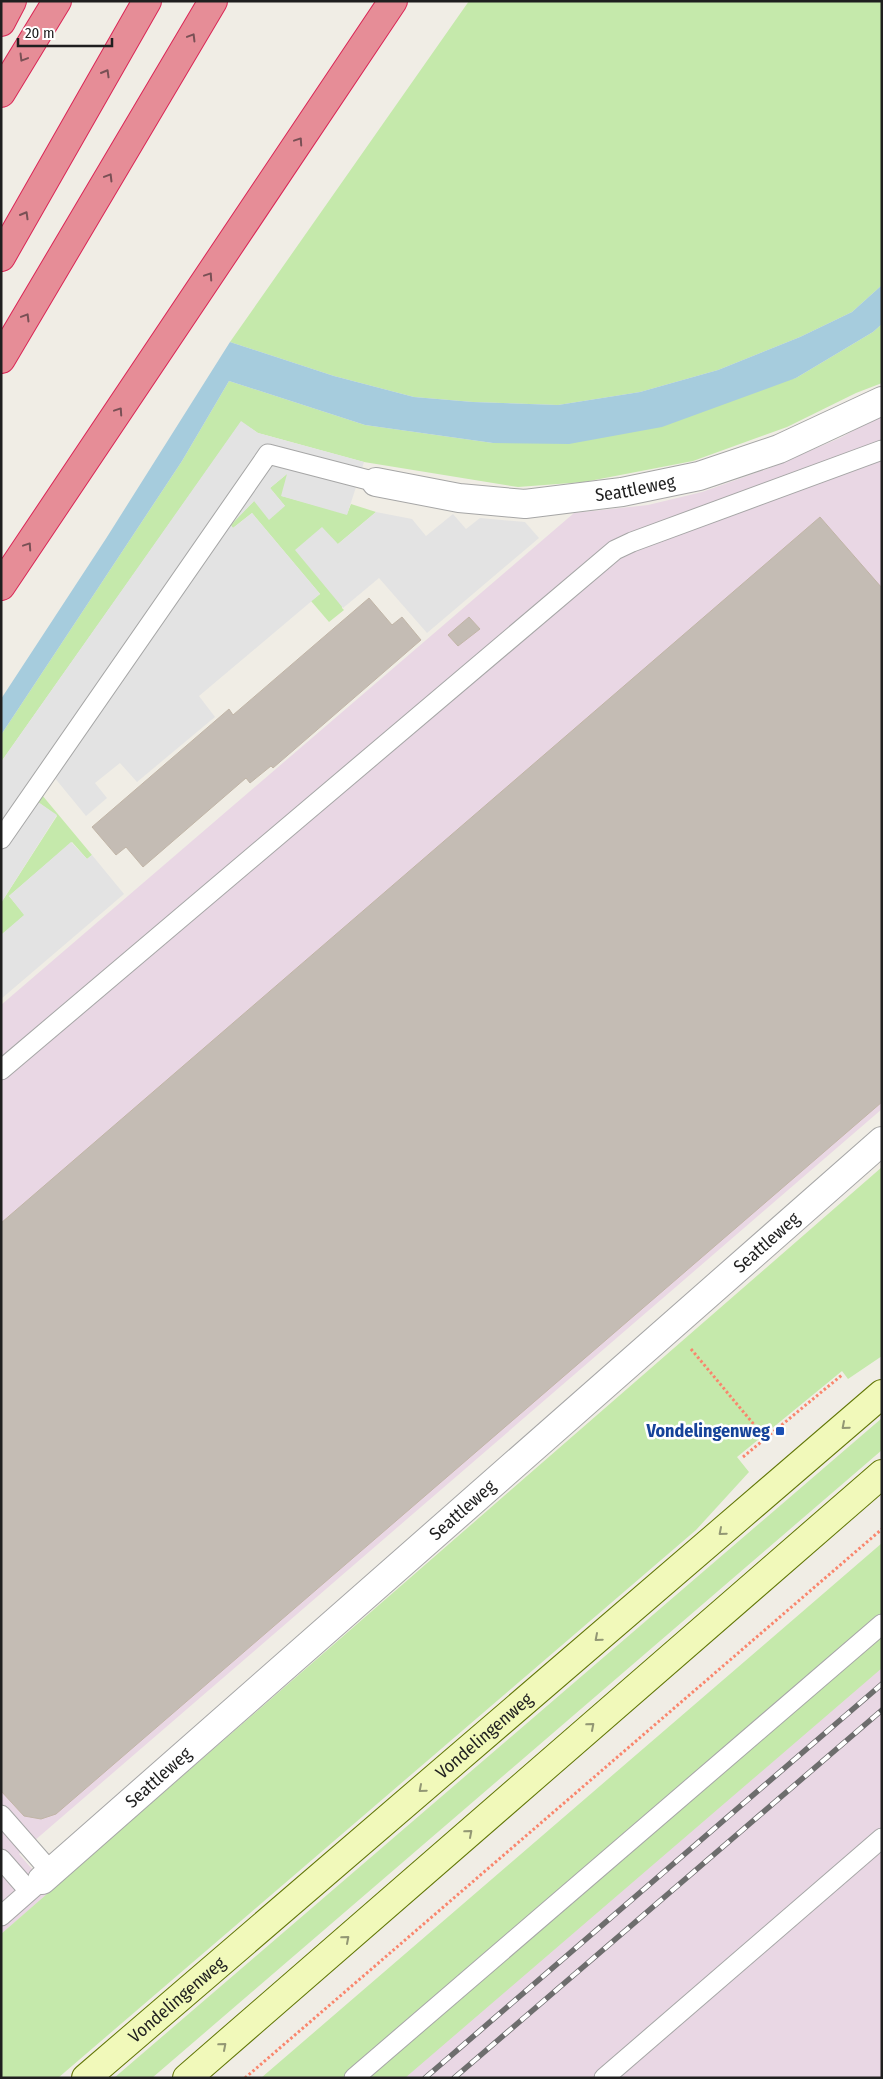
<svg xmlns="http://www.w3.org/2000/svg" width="883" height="2079" viewBox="0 0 883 2079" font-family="'Fira Sans Condensed',sans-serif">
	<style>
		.industrial { fill: #e9d7e4 }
		.grass { fill: #c5e9ab }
		.parking { fill: #e3e3e3 }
		.water { fill: #a6ccdd }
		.building { fill: #c4bcb4; stroke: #c1b5a7 }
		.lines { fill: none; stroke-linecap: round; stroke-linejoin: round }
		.lane-casing { stroke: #a6a6a6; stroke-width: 21 }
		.street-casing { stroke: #a6a6a6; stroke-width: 30 }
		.secondary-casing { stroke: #617606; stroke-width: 30 }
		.highway-casing { stroke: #da2656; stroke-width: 30 }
		.path { stroke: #f9866d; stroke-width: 3; stroke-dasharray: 2.5 2.5; stroke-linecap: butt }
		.lane { stroke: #fff; stroke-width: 19 }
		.street { stroke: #fff; stroke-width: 28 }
		.secondary { stroke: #f1f9ba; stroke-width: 28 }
		.highway { stroke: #e68d97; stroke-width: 28 }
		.rail-casing { stroke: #6d6d6d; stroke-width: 5.5 }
		.rail { stroke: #fff; stroke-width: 4; stroke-dasharray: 11; stroke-linecap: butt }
		.oneway { stroke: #795055 }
		.oneway2 { stroke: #929774 }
		.transit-dot { fill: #1a4fb4; stroke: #fff; stroke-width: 2 }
		.labels { text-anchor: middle; stroke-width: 5; stroke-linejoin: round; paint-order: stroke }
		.street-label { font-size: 18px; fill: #1f1f1f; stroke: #fff }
		.transit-label { font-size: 18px; font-weight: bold; fill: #164399; stroke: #fff; text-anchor: end }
	</style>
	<rect width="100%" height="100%" fill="#f0ede5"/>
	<!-- industrial -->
	<path class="industrial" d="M882,415V1109L19,1854L51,1891L1,1934V1005L574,513L648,505L702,492L767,469L840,438Z
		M882,1644V2078H377Z"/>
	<!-- grass -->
	<path class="grass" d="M469,1H882V285L852,312L800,337L718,370L640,392L558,405L473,402L414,397L334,376L230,342Z
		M882,324V383L856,393L787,427L693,461L584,482L518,487L364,462L258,433L241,422L1,762V735L182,461L229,381L365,425L493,443L796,378L873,332Z
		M288,473L282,496L347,514L351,504L376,512L338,544L342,608L344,610L329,622L311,601L320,594L252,513L233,528L230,525L254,501L285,506L270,488Z
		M42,795L92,855L87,859L72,842L9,896L25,915L1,935V903L57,816L38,802Z
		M882,1167V1356L848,1379L842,1371L737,1457L749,1472L696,1530L58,2078H1V1934Z
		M882,1418V1450L152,2078H114Z
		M882,1543V1613L342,2078H261Z
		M882,1635V1668L405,2078H367Z"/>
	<!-- parking -->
	<path class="parking" d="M241,421L258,433L364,462L347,515L281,496L287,474L270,488L285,506L269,520L254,501L231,525L233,528L252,513L320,594L199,696L215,717L137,782L120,763L95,783L107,798L86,816L54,777L38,802L57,815L1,903V762Z
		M376,512L412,519L426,536L453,514L466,529L480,518L525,522L539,538L427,633L379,578L343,608L295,550L322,527L338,544Z
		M71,842L87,859L92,855L124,894L1,999V935L24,915L9,896Z"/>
	<!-- water -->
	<path class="water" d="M882,285V324L873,332L796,378L662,427L569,444L493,443L365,425L229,381L182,461L1,735V699L107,537L230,342L334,376L414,397L473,402L558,405L640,392L718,370L800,337L852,312Z"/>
	<!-- building -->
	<path class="building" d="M820,517L882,588V1102L56,1814L41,1819L24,1816L1,1791V1223Z
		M369,598L392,625L402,617L421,640L273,768L271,766L250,783L246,778L143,867L126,847L116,855L92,827L229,709L233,715Z
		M469,617L480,629L458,646L448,635Z"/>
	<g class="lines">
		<!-- lane casing -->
		<g class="lane-casing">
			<path id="lane" d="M1,839L268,454L376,482
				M1,1070L615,550L632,542L882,450
				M1,1815L51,1872
				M1,1859L29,1891
				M1,1916L42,1880
				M354,2078L882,1624
				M604,2078L882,1838"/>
		</g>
		<!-- street casing -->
		<g class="street-casing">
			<g id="street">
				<path id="s1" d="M376,482L459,498L525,504L622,492L699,476L779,449L882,401"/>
				<path id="s2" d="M42,1880L882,1141"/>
			</g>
		</g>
		<!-- secondary casing -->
		<g class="secondary-casing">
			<g id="secondary">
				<path id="s3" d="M86,2078L882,1394"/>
				<path d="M187,2078L882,1474"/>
			</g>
		</g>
		<!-- highway casing -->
		<g class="highway-casing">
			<path id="highway" d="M1,22L12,1
				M1,93L57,1
				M1,257L147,1
				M1,359L213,1
				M1,586L393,1"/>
		</g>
		<!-- path -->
		<path class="path" d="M691,1349L766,1439
			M743,1457L842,1375
			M245,2078L882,1529"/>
		<!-- lane -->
		<use href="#lane" class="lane"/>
		<!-- street -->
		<use href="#street" class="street"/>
		<!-- secondary -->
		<use href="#secondary" class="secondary"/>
		<!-- highway -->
		<use href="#highway" class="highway"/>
		<!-- rail casing -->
		<g class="rail-casing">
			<path id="rail" d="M425,2078L882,1684
				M454,2078L882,1710"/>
		</g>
		<!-- rail -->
		<use href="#rail" class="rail"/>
	</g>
	<!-- one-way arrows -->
	<defs><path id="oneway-chevron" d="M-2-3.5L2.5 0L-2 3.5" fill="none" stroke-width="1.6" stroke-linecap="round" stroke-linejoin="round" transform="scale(1.25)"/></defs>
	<g class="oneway">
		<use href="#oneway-chevron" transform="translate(192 37) rotate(-59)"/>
		<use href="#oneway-chevron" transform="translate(23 58) rotate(121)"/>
		<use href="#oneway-chevron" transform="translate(106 73) rotate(-60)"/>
		<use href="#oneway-chevron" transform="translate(299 141) rotate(-56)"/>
		<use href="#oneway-chevron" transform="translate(109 177) rotate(-59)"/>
		<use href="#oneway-chevron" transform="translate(25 215) rotate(-60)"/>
		<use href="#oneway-chevron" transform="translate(209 276) rotate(-56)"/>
		<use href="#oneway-chevron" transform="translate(26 317) rotate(-59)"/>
		<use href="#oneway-chevron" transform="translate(119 411) rotate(-56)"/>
		<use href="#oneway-chevron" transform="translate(28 546) rotate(-56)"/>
	</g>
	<g class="oneway2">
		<use href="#oneway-chevron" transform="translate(845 1426) rotate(139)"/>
		<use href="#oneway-chevron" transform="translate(722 1532) rotate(139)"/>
		<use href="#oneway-chevron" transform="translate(598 1638) rotate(139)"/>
		<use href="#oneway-chevron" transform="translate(591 1726) rotate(-41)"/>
		<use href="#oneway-chevron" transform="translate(422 1789) rotate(139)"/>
		<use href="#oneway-chevron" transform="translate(469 1833) rotate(-41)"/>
		<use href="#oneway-chevron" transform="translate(346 1939) rotate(-41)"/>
		<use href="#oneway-chevron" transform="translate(223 2046) rotate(-41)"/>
	</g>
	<!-- markers -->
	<rect class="transit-dot" x="775" y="1426" width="10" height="10" rx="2.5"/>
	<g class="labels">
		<!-- street labels -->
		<g class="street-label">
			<text dy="6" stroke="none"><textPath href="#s1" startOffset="262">Seattleweg</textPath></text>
			<text dy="6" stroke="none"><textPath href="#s2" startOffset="965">Seattleweg</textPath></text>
			<text dy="6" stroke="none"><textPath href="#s2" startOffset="560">Seattleweg</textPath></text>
			<text dy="6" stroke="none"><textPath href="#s3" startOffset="525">Vondelingenweg</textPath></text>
			<text dy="6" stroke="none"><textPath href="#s2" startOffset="155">Seattleweg</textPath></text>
			<text dy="6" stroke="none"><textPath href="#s3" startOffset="120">Vondelingenweg</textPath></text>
		</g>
		<!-- transit labels -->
		<g class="transit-label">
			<text x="770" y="1437">Vondelingenweg</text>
		</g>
	</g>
	<!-- border -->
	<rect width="883" height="2079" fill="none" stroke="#1f1f1f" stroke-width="5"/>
	<!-- scale -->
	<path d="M18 38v8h94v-8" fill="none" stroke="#1f1f1f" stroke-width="2.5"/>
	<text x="25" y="38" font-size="15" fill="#1f1f1f" stroke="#ffffff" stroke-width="4" paint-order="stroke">20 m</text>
</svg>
